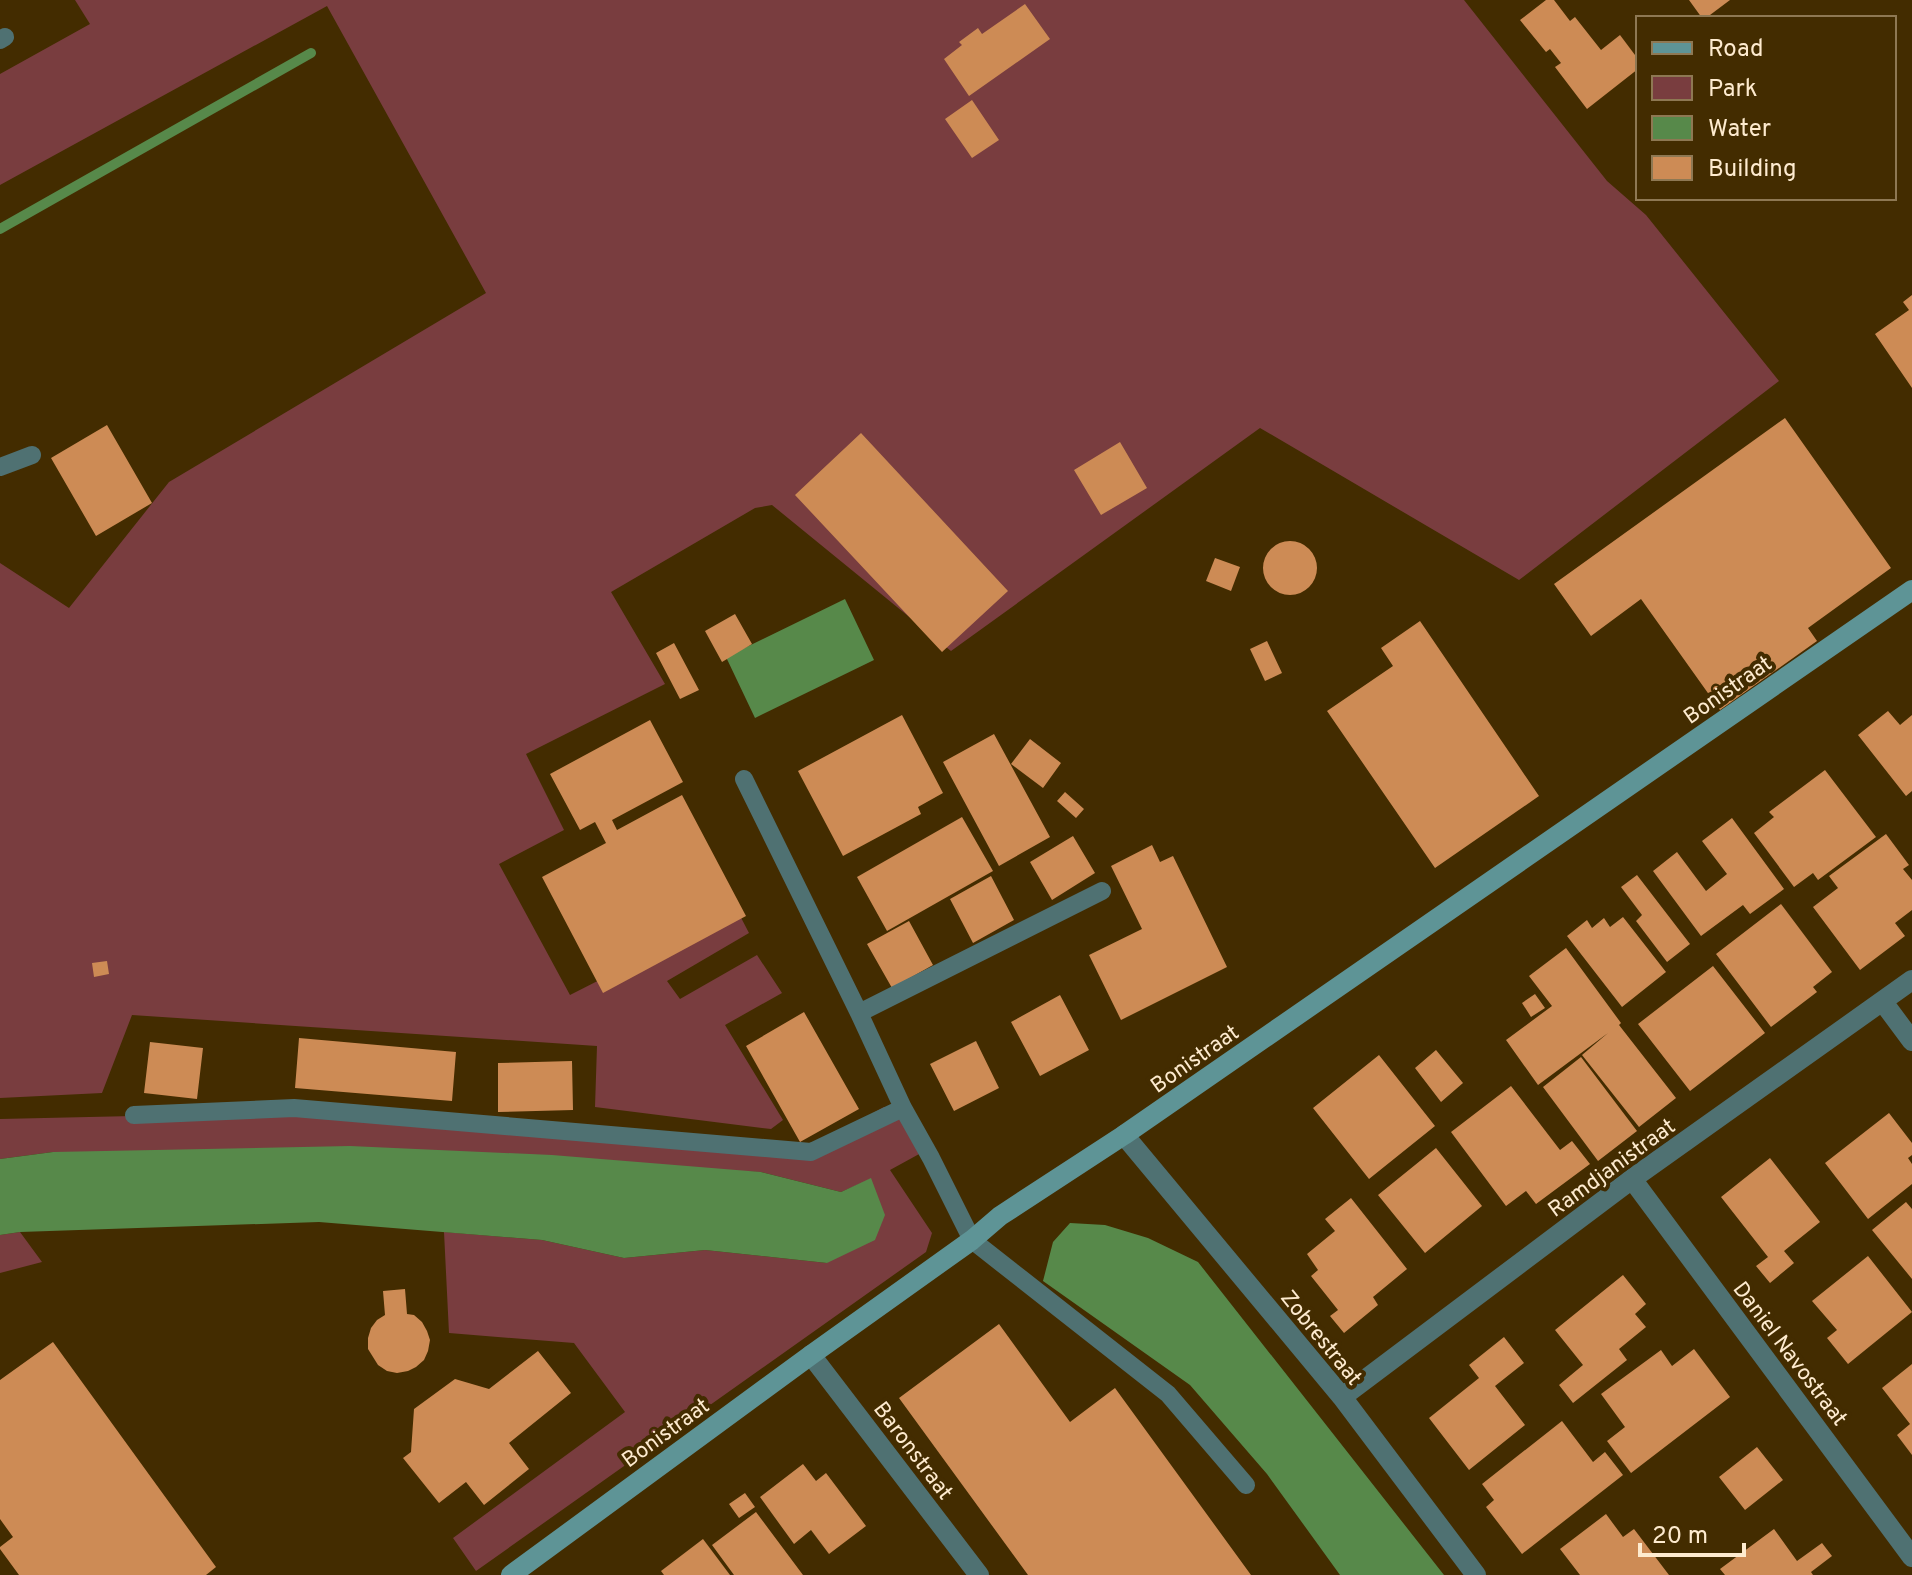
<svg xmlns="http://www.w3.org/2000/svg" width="1912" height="1575" viewBox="0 0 1912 1575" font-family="Overpass,sans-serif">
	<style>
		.green { fill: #793d3f }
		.water { fill: #57894a }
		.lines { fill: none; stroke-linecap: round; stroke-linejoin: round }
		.stream { stroke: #57894a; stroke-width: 10 }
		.building { fill: #cd8b55 }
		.lane { stroke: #4f7172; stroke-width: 18 }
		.street { stroke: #4f7172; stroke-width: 20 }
		.secondary { stroke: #5e9496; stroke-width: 20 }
		.labels { text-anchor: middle; stroke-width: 8; stroke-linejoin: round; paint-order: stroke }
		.street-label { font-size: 22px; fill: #feebcf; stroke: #432c00 }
	</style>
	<rect width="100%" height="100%" fill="#432c00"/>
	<!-- green -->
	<path class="green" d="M75,0H1464L1607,181L1646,215L1779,381L1519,580L1260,428L951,651L772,505L755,508L611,592L665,684L526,754L564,830L499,864L570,995L737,910L749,933L667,981L680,999L757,955L782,993L725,1025L783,1120L771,1129L595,1107L597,1046L132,1015L102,1093L0,1098V563L69,608L169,482L486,293L327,6L0,185V74L90,24Z
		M884,1107H893L921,1153L890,1170L932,1233L926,1252L476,1571L453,1538L625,1412L574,1343L449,1333L444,1232L542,1240L624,1258L705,1250L827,1263L871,1179L841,1192L761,1172L53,1152L0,1159V1119L353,1111L807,1150Z
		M20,1232L42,1262L0,1273V1235Z"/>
	<!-- water -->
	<path class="water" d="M845,599L874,660L755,718L726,657Z
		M350,1146L552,1155L761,1172L841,1192L871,1178L885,1215L875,1240L827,1263L705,1250L624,1258L542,1240L319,1222L20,1232L0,1235V1159L53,1152Z
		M1070,1223L1105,1225L1148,1238L1198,1262L1444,1575H1340L1267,1474L1190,1385L1043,1281L1053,1242Z"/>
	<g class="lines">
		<!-- stream -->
		<path class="stream" d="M0,229L311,53"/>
	</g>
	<!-- building -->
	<path class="building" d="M1546,0H1554L1570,21L1575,17L1601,50L1620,35L1638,59V69L1587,109L1555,67L1561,63L1550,49L1546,52L1520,20Z
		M1689,0H1730L1706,18H1702Z
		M1025,4L1050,39L969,96L944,59L962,45L959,42L978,28L982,34Z
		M972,100L999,140L972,158L945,119Z
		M1912,295V388L1875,334L1909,310L1903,302Z
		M1785,418L1891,568L1808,628L1817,641L1720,710L1641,599L1591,636L1554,584Z
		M107,425L152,503L96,536L51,458Z
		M861,433L1008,591L942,652L795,495Z
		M1120,442L1147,488L1101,515L1074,470Z
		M1263 568a27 27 0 1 1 54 0a27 27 0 1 1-54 0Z
		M1215,558L1240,567L1231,591L1206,581Z
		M735,614L752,644L722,662L705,631Z
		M1420,621L1539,796L1435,868L1327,711L1393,666L1381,648Z
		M1267,641L1282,673L1265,681L1250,649Z
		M674,643L699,690L680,699L656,653Z
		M1888,711L1900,725L1912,715V791L1906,796L1858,735Z
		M902,715L943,793L918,807L921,814L843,856L798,771Z
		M650,720L683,782L612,820L617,830L682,795L746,916L603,993L542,877L606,843L595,822L580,830L550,774Z
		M994,734L1050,837L999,866L943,762Z
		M1030,739L1061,763L1043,788L1011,764Z
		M1825,770L1876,837L1818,880L1813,873L1794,887L1754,833L1774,817L1769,812Z
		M1065,792L1084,809L1076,818L1057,801Z
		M962,817L993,871L887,931L857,877Z
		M1732,818L1784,889L1750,914L1743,905L1701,936L1653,871L1677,852L1706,891L1727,874L1702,841Z
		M1886,834L1909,865L1903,869L1912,880V910L1895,923L1905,936L1860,970L1813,907L1838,888L1829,876Z
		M1073,836L1095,873L1052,900L1030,862Z
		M1152,845L1160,862L1173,856L1227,967L1121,1020L1089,955L1142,929L1111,866Z
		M1637,875L1690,944L1667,962L1636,921L1642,915L1621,887Z
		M991,876L1014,920L973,943L950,899Z
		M1781,904L1832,972L1813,987L1817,992L1771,1027L1716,954Z
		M1623,917L1666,972L1622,1007L1567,936L1587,920L1592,928L1604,918L1610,927Z
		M909,921L933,965L892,988L867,944Z
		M1566,948L1621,1023L1619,1025L1676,1098L1639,1127L1582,1055L1608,1033L1538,1085L1506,1040L1552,1006L1529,976Z
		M107,961L109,974L94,977L92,963Z
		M1713,966L1765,1033L1690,1091L1638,1024Z
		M1535,994L1545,1008L1531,1017L1522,1003Z
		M1060,995L1089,1050L1040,1076L1011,1022Z
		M804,1012L859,1109L800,1142L746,1046Z
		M299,1038L456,1052L452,1101L295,1088Z
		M976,1041L999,1088L954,1111L930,1064Z
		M150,1042L203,1048L197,1099L144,1093Z
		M1436,1050L1463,1083L1441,1102L1415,1068Z
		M1379,1055L1435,1126L1369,1179L1313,1108Z
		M1581,1057L1637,1131L1598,1161L1543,1087Z
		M572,1061L573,1110L498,1112V1063Z
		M1511,1086L1560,1150L1572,1141L1590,1164L1536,1204L1526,1191L1506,1206L1451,1132Z
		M1889,1113L1912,1143V1155L1908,1158L1912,1164V1184L1868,1219L1825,1163Z
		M1436,1148L1482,1206L1425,1253L1378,1195Z
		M1770,1158L1820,1222L1784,1251L1794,1263L1770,1283L1756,1266L1768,1257L1721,1197Z
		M1351,1198L1407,1269L1373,1297L1378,1305L1344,1333L1330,1316L1338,1310L1311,1276L1318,1270L1307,1254L1335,1231L1325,1219Z
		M1906,1202L1912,1209V1279L1872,1230Z
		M1868,1256L1912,1312L1848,1364L1827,1338L1837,1330L1812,1301Z
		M1623,1275L1646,1304L1635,1314L1646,1327L1619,1349L1627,1360L1573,1403L1559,1385L1583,1365L1555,1330Z
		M405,1289L407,1314L414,1315L422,1322L427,1331L430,1340L428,1351L424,1360L416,1367L408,1371L397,1373L387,1371L378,1365L368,1349V1338L371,1328L377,1320L385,1315L383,1291Z
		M999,1324L1070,1422L1115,1388L1251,1575H1028L899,1398Z
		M1504,1337L1524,1363L1495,1386L1525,1425L1469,1470L1429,1418L1479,1378L1469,1365Z
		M53,1342L216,1567L206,1575H19L0,1549V1547L13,1537L0,1519V1380Z
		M1694,1349L1730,1397L1631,1473L1607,1441L1625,1427L1601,1394L1661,1350L1672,1366Z
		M538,1351L571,1393L509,1443L529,1469L484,1505L466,1482L439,1503L403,1458L411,1452L414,1409L455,1379L489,1389Z
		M1912,1364V1455L1897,1435L1910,1424L1882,1388Z
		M1562,1421L1593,1462L1605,1452L1623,1475L1522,1554L1486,1507L1494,1500L1482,1484Z
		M1757,1447L1783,1480L1745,1510L1719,1477Z
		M803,1464L816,1481L826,1473L866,1526L829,1554L811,1530L794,1544L760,1497Z
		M745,1493L755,1507L739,1518L729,1504Z
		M756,1512L803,1575H734L712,1545Z
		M1606,1514L1623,1537L1634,1529L1669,1575H1580L1560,1549Z
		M1774,1529L1797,1561L1822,1543L1832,1556L1811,1572L1813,1575H1725L1720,1569Z
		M703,1539L730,1575H664L661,1571Z"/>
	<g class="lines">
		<!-- lane -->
		<path class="lane" d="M0,40L5,37
			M0,467L32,455
			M744,779L859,1013L903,1108L931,1158L972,1240L1168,1394L1246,1485
			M859,1013L1102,891
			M134,1115L294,1108L811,1152L903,1108"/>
		<!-- street -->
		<path class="street" d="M1883,1002L1912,1041
			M1124,1135L1342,1397L1476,1575
			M1632,1179L1912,1557
			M811,1355L979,1575
			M1342,1397L1632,1179L1912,980"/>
		<!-- secondary -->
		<path class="secondary" d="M511,1575L811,1355L972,1240L1000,1216L1124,1135L1912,590"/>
	</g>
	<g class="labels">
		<!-- street labels -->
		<g class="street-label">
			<text transform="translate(1727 689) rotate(-35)" y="8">Bonistraat</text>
			<text transform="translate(1194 1058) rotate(-35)" y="8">Bonistraat</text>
			<text transform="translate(1611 1167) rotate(-36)" y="8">Ramdjanistraat</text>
			<text transform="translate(1322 1337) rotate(51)" y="8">Zobrestraat</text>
			<text transform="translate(1791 1353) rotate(53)" y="8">Daniel Navostraat</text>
			<text transform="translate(665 1432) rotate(-36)" y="8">Bonistraat</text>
			<text transform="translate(914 1450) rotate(53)" y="8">Baronstraat</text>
		</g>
	</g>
	<!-- legend -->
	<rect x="1636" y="16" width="260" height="184" fill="#432c00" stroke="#8e7853" stroke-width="2"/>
	<rect x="1652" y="42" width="40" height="12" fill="#5e9496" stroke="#8e7853" stroke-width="2"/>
	<text x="1708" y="56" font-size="24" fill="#feebcf">Road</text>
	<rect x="1652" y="76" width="40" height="24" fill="#793d3f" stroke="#8e7853" stroke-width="2"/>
	<text x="1708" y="96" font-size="24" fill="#feebcf">Park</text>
	<rect x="1652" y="116" width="40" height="24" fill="#57894a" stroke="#8e7853" stroke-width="2"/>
	<text x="1708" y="136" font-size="24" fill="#feebcf">Water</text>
	<rect x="1652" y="156" width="40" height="24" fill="#cd8b55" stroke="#8e7853" stroke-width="2"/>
	<text x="1708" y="176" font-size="24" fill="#feebcf">Building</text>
	<!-- scale -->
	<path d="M1640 1543v12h104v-12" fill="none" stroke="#feebcf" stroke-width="4"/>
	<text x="1652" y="1543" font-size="24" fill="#feebcf" stroke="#432c00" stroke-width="6" paint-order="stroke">20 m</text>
</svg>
